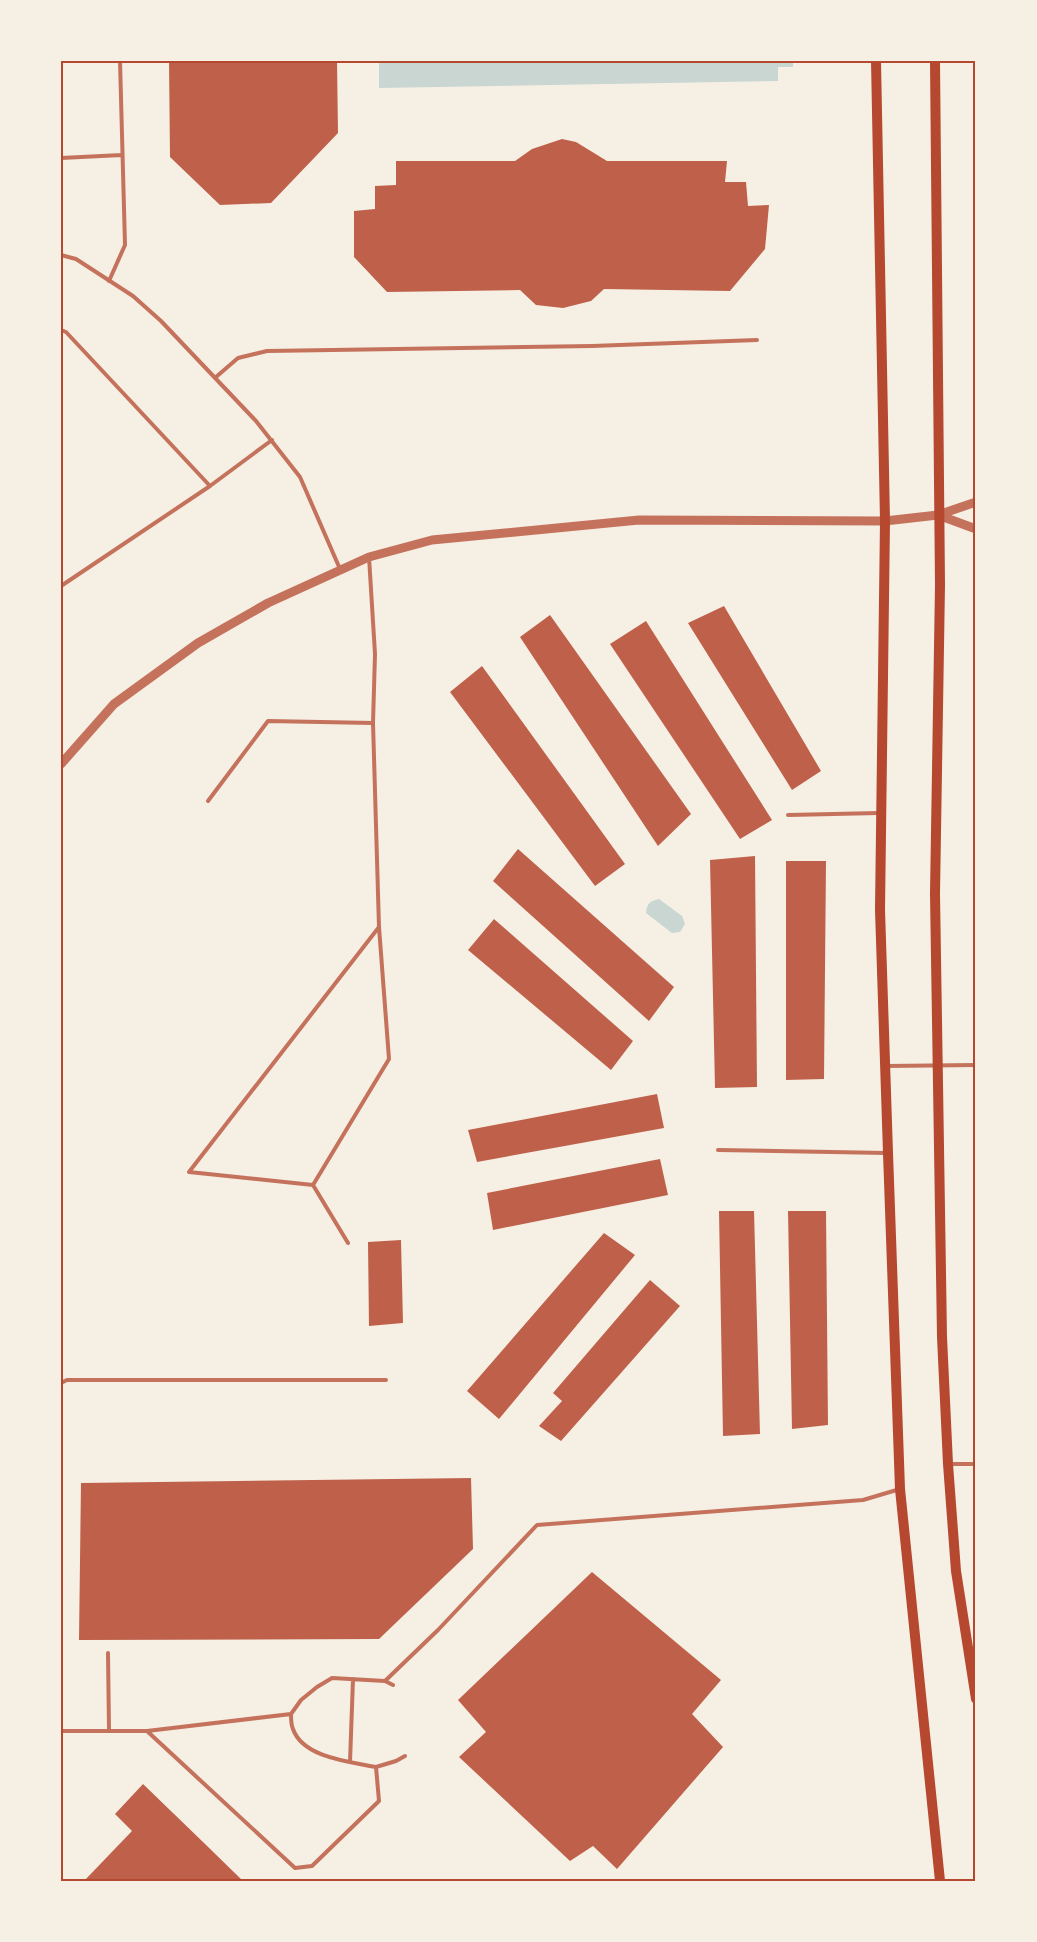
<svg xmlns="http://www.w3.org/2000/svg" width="1037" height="1942" viewBox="0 0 1037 1942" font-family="'Titillium Web',sans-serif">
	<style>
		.water { fill: #c9d6d2 }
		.building { fill: #bf614a }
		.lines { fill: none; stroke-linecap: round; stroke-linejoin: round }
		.service { stroke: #c5725c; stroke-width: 4 }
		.tertiary { stroke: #c5725c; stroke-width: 9 }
		.secondary { stroke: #b5482f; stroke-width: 10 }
		.neatline { fill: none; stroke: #b5482f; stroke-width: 2 }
	</style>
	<rect width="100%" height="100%" fill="#f6efe4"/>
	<!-- water -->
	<path class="water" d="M379,61H793V67H778V81L379,88Z
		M659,899L682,916L685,924L680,932L672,933L646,913C647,903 650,901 659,899Z"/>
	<!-- building -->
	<path class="building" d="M169,61H337L338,133L271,203L220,205L170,157Z
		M562,139L576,142L607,161H727L725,182H746L748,206L769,205L765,249L730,291L604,289L591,301L563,308L536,305L520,290L387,292L354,257V211L375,209V186L396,185V161H515L532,149Z
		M724,606L821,771L792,790L688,623Z
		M550,615L691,814L658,846L520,637Z
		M646,621L772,820L740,839L610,644Z
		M482,666L625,864L595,886L450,692Z
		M518,849L674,987L649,1021L493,881Z
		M755,856L757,1087L715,1088L710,860Z
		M786,861H826L824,1079L786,1080Z
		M494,919L633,1041L611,1070L468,950Z
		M657,1094L664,1128L477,1162L468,1130Z
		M660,1159L668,1195L493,1230L487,1193Z
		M719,1211H754L760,1434L723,1436Z
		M788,1211H826L828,1425L792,1429Z
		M604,1233L635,1255L499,1419L467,1391Z
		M401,1240L403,1323L369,1326L368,1242Z
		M650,1280L680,1306L561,1441L539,1426L562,1401L553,1393Z
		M471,1478L473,1549L379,1639L79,1640L81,1483Z
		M592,1572L721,1680L692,1714L723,1747L617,1869L593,1846L570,1861L459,1757L486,1732L458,1700Z
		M143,1784L203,1842L243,1881H84L132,1831L115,1814Z"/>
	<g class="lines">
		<!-- service -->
		<path class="service" d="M61,158L122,155
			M61,255L76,259L133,296L161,321L256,421L300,477L340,569
			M109,281L125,245L120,61
			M61,330L66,332L210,486
			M216,377L238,358L267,351L592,346L757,340
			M61,586L210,486L272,440
			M208,801L268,721L373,723
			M788,815L879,813
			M886,1066L976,1065
			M718,1150L886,1153
			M313,1185L189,1172L379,927
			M348,1243L313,1185L389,1059L379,927L373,723L375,654L369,557
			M61,1383L67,1380H386
			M948,1464H976
			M108,1653L109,1730
			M385,1681L438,1630L537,1525L863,1500L900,1489
			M291,1714C291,1719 291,1725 293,1729C303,1758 351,1762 376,1767
			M61,1731H147L295,1868L312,1866L379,1801L376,1767L396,1761L405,1756
			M147,1731L291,1714L301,1700L317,1687L332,1678L385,1681L393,1685
			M350,1762L353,1679"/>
		<!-- tertiary -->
		<path class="tertiary" d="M938,515L976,529
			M61,764L114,704L198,643L268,603L369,557L432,540L639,520L885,521L938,515L976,502"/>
		<!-- secondary -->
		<path class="secondary" d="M876,61L885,521L880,910L888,1153L900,1489L940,1881
			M935,61L940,585L935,894L942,1337L948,1464L956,1571L976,1699"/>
	</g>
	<!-- border -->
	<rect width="1037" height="1942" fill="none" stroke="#f6efe4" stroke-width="125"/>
	<rect x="62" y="62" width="912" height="1818" class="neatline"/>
</svg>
